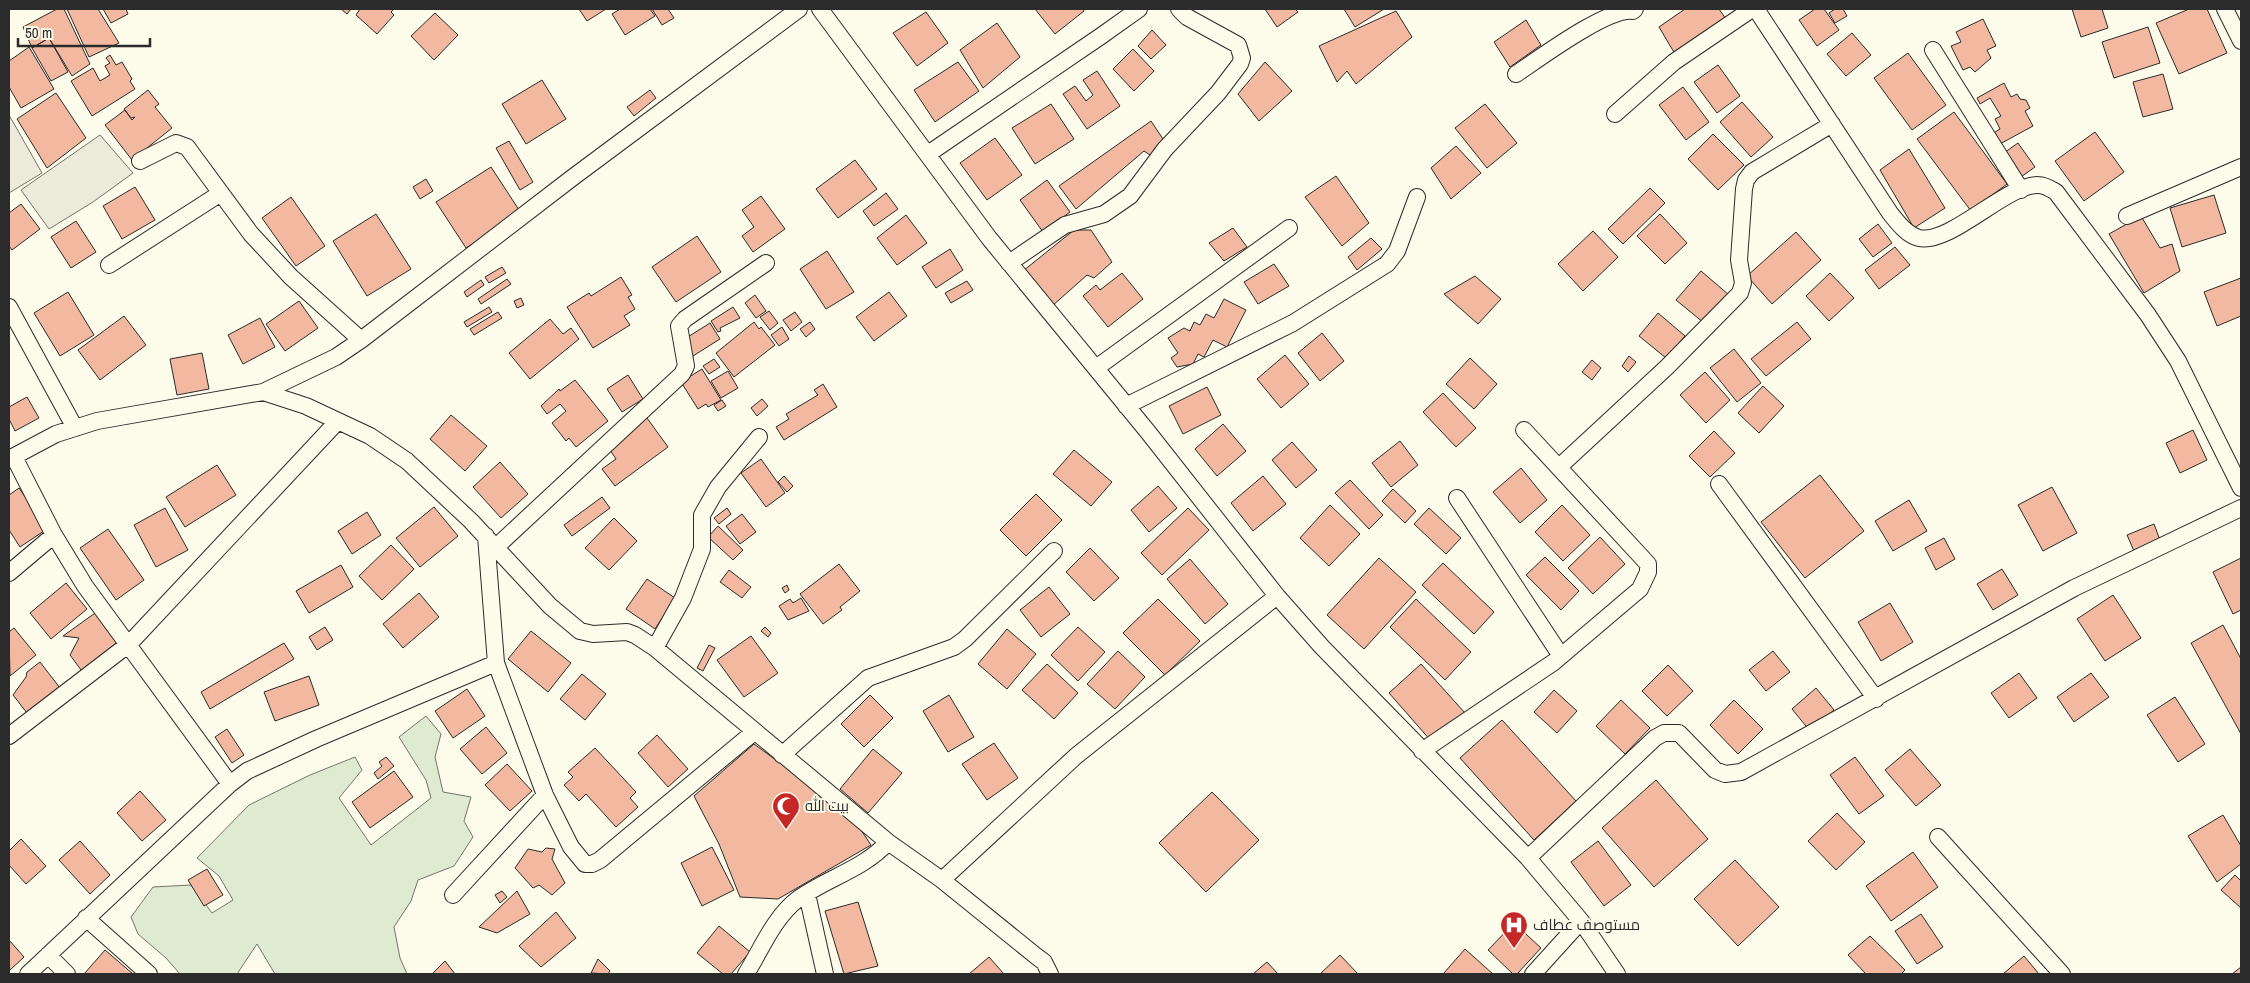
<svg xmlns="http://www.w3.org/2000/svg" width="2250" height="983" viewBox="0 0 2250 983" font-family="'Archivo Narrow',Cairo,sans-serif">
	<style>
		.green { fill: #deebd1; stroke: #74746e }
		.parking { fill: #eceadb; stroke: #74746e }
		.building { fill: #f2b8a0; stroke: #2b2b2b }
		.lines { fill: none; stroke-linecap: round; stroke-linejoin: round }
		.street-casing { stroke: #2b2b2b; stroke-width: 18 }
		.street { stroke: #fdfbea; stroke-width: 16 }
		.labels { text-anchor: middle; stroke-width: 4; stroke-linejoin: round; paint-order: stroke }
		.poi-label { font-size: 15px; fill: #2b2b2b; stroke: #fdfbea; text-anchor: start }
	</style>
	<rect width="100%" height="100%" fill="#fdfbea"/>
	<!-- green -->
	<path class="green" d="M426,716L441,734L435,757L443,792L471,797L464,821L473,837L454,866L418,880L411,901L394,927L400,958L407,974H275L257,944L237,974H180L166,958L138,934L131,917L153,887L191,885L212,913L233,900L219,876L197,858L249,805L310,775L355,757L362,770L339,798L371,845L431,798L426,780L399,737Z"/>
	<!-- parking -->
	<path class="parking" d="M9,115L42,173L9,193Z
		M100,135L133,173L93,202L49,229L21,190Z"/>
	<!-- building -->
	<path class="building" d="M57,9H64L90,64L72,76L49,38L32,48L23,27Z
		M67,9H98L119,43L89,57Z
		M103,9H126L128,14L111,23Z
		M341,9H351L347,14Z
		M360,9H394L391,12L394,15L377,34L356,15Z
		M579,9H606L587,21Z
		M620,9H650L655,16L625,35L612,14Z
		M652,9H668L674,18L662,25Z
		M1035,9H1083L1084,11L1055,34Z
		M1265,9H1295L1298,12L1277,27Z
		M1344,9H1384L1355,27Z
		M1685,9H1719L1726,19L1675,54L1659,27Z
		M1815,9H1824L1839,30L1817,46L1799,20Z
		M1835,9H1843L1847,16L1835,23L1829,13Z
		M2072,9H2102L2108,28L2081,37Z
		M2189,9H2207L2227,53L2179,74L2156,23Z
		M1396,11L1412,37L1356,84L1347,71L1337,82L1319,46Z
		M926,12L948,43L917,66L893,33Z
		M435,13L458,35L434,60L411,36Z
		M1983,19L1996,46L1987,50L1991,58L1975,72L1970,67L1963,70L1951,46L1961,42L1956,32Z
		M1526,20L1541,45L1510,67L1494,42Z
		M997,23L1020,57L983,88L960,50Z
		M2148,27L2160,63L2114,78L2102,42Z
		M1152,30L1166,45L1151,59L1138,46Z
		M1852,33L1871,55L1846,76L1827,54Z
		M49,38L68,72L51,81L32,48Z
		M29,47L54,89L21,108L9,87V61Z
		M1133,49L1154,71L1134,91L1113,69Z
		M1908,53L1946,105L1912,130L1874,78Z
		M110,55L116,65L122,62L132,79L130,81L135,89L92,116L71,81L93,68L100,81L110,75L105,66L110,63L106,58Z
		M958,62L979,91L935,122L914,90Z
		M1265,62L1292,91L1259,121L1238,94Z
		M1718,65L1740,96L1717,113L1694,82Z
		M1097,71L1120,106L1087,129L1063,94L1075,86L1086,101L1093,95L1083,80Z
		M2163,74L2173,109L2143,117L2133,82Z
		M542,80L566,119L526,144L502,104Z
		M2004,83L2011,97L2017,94L2020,99L2026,100L2030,108L2025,111L2033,126L1998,145L1992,134L2000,129L1995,119L2001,116L1990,98L1980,104L1977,98Z
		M1683,87L1709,122L1686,140L1659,105Z
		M148,90L159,104L155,107L172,128L132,160L105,125L125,110L132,120L135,117L131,118L124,109Z
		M650,90L656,98L634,116L627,107Z
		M56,93L86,138L47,168L17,119Z
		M1742,102L1773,137L1751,157L1720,122Z
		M1051,104L1074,139L1035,164L1012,128Z
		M1485,104L1517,143L1487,168L1455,128Z
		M1954,112L2007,184L1971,211L1917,139Z
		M1151,121L1165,142L1150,155L1144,151L1076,209L1059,186Z
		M2095,132L2124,172L2084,201L2055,161Z
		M1713,134L1744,165L1718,190L1688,159Z
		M995,138L1022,175L987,200L960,163Z
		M509,141L533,182L520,190L496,148Z
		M2018,143L2035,167L2018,179L2001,155Z
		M1456,146L1481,173L1451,199L1431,168Z
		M1909,149L1945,208L1914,228L1880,170Z
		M855,160L877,189L838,218L816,189Z
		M491,167L521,213L466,248L436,202Z
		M1336,176L1369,223L1342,246L1305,197Z
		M426,179L433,191L420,199L413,187Z
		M1047,180L1070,212L1043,232L1020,200Z
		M135,187L155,220L122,239L103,206Z
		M1650,188L1665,203L1623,244L1608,229Z
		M886,193L898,209L874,226L863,211Z
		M2214,195L2226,233L2182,247L2170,208Z
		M761,196L785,229L753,252L742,236L754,227L742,210Z
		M291,197L325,246L296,266L262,218Z
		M21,204L40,229L12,250L9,246V213Z
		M376,214L411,269L367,296L333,241Z
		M1660,214L1687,243L1665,264L1637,236Z
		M906,215L927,243L897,265L877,238Z
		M2141,216L2160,248L2172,244L2180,271L2144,293L2109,234Z
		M76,221L96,252L71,268L51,237Z
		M1878,224L1892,243L1873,257L1859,239Z
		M1233,228L1247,247L1224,261L1209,243Z
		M1074,230H1091L1112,262L1094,278L1087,275L1051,307L1023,271Z
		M1593,231L1618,257L1583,291L1558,264Z
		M1796,232L1821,260L1772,304L1747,276Z
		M697,236L721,272L676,302L652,267Z
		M1371,238L1382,249L1357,270L1348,257Z
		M1895,247L1910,265L1879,289L1865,270Z
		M950,249L963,270L936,288L922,267Z
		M827,251L854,292L826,309L800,269Z
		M1274,264L1289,286L1258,304L1244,282Z
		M502,267L506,273L489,283L485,277Z
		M1701,271L1729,295L1704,323L1676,300Z
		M1122,273L1143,299L1108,327L1083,296L1096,285L1100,290Z
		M1830,273L1854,298L1829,321L1806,296Z
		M1475,276L1501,299L1478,324L1444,294Z
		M621,277L632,295L628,297L635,309L624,316L630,325L593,348L567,307L589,293L591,296Z
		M2241,278V316L2217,326L2204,292Z
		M507,279L511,284L481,304L478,299Z
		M481,280L484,285L467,297L464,292Z
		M967,281L973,290L951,303L945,293Z
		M68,292L94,335L60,356L34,313Z
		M889,292L907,316L874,341L856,317Z
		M755,295L766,311L756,318L745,303Z
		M521,298L524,305L517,308L514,301Z
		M1224,299L1246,310L1227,347L1213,340L1204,357L1198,354L1193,364L1177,367L1171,358L1178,353L1168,338L1184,328L1190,331L1194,322L1200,325L1206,314L1214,318Z
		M299,301L318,328L285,351L266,324Z
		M489,307L492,312L467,327L464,322Z
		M733,307L740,318L720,328L721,331L718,332L711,321Z
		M769,311L778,323L770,330L760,317Z
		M498,312L502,318L474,335L470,329Z
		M795,312L802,322L791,331L783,320Z
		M1658,313L1685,336L1666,358L1639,336Z
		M124,316L146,345L100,380L78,350Z
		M260,318L275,347L243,364L228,335Z
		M550,319L563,334L571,328L579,339L530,379L509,353Z
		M754,322L759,329L761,327L775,345L734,377L716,353Z
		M810,322L815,329L806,337L800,329Z
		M1797,322L1811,339L1766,376L1751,359Z
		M710,323L720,339L693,356L683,340Z
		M782,327L789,339L779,346L771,335Z
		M1322,333L1344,361L1320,381L1298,353Z
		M1734,349L1761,383L1737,402L1710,368Z
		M202,353L209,389L177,395L170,359Z
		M1285,355L1309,384L1281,408L1257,379Z
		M1629,356L1636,362L1628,372L1622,366Z
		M1470,358L1497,384L1474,409L1446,384Z
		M714,359L720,367L709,374L703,366Z
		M1592,360L1601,368L1592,380L1582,372Z
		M702,369L721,400L708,407L706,404L698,409L681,382Z
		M728,371L738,388L721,398L711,381Z
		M1705,372L1730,400L1706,423L1680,395Z
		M628,375L643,399L622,412L607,389Z
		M575,380L608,421L576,447L569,438L566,441L552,423L566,411L560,404L547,414L541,406L559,389L560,391Z
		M823,384L837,407L784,440L776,427L789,419L786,414L818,395L814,390Z
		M1763,386L1784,406L1759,433L1738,413Z
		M1207,387L1221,415L1183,434L1169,406Z
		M1443,393L1476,428L1456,447L1423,412Z
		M27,397L39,418L15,431L9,419V407Z
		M762,399L768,406L757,416L751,408Z
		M722,400L726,406L718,411L714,405Z
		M451,415L487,446L465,471L430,439Z
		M647,418L668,447L615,486L602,469L616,459L608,447Z
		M1223,424L1246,451L1217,476L1195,449Z
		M2193,430L2207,460L2180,473L2166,443Z
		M1714,431L1735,453L1710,477L1689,456Z
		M1400,441L1418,465L1391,487L1372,463Z
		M1292,442L1317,470L1296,488L1272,460Z
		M1074,450L1112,482L1091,506L1053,474Z
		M761,459L785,493L766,507L741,473Z
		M500,462L528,494L501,518L473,487Z
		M217,465L236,495L185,527L166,497Z
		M1521,468L1547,500L1520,523L1493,492Z
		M1820,475L1864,531L1805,578L1761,522Z
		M784,476L793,486L787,492L778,482Z
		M1263,476L1286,504L1253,531L1231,503Z
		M1350,480L1383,515L1369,529L1335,493Z
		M1158,486L1177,508L1149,532L1131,510Z
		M2052,487L2077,533L2043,551L2018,505Z
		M19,488L47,529L20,547L9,530V495Z
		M1393,489L1416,511L1405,523L1382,501Z
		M1036,494L1062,520L1026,556L1000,530Z
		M602,497L610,508L572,536L564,525Z
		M1909,500L1927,531L1893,551L1875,521Z
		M1330,505L1360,534L1329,566L1300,538Z
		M1562,505L1590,535L1563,561L1535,532Z
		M434,507L458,536L420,567L396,538Z
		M165,508L188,550L156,567L134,525Z
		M727,508L731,514L719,524L714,518Z
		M1188,508L1209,530L1162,575L1141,553Z
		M1429,508L1461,538L1446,554L1414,524Z
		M367,512L381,535L352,554L338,531Z
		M742,514L756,532L740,544L726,526Z
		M614,518L637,541L609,570L585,548Z
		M2154,524L2160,540L2134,551L2127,535Z
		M718,526L743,550L733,560L708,537Z
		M108,529L144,580L116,600L80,548Z
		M1600,537L1625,564L1593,594L1568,568Z
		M1944,538L1955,559L1936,570L1925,548Z
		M391,545L414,569L382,600L359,576Z
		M1090,548L1119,578L1094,601L1066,572Z
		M1545,557L1579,591L1561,610L1526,575Z
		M1379,558L1416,592L1364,649L1327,615Z
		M2241,558V610L2233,614L2213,572Z
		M1190,559L1228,604L1205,624L1167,579Z
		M1443,563L1494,612L1474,634L1422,585Z
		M839,564L860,591L840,607L842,610L823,624L800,594Z
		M341,565L353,587L309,613L296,591Z
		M2002,569L2018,595L1993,610L1977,584Z
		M729,570L751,587L742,598L720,582Z
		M647,579L675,598L655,629L626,609Z
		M66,583L87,609L51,639L30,613Z
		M787,585L789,590L785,593L782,588Z
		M1049,587L1070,614L1041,637L1020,610Z
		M419,593L439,617L403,648L383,624Z
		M2113,595L2141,638L2105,661L2077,619Z
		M801,598L809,611L788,620L779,606L790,599L793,603Z
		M1158,599L1200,641L1165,675L1123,633Z
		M1416,599L1471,652L1445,680L1390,627Z
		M1890,603L1913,642L1881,661L1858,622Z
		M98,611L123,645L84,674L70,655L79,638L63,636Z
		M2223,625L2241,659V734L2191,643Z
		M325,627L333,640L317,650L309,637Z
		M765,627L771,633L768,637L761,631Z
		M1078,627L1105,652L1078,681L1051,655Z
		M14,628L36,655L10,676L9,632Z
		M1007,629L1036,654L1007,689L978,664Z
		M531,631L571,663L548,692L508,659Z
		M751,636L778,673L744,697L717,660Z
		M284,643L294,659L210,709L201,692Z
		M709,645L715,648L703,671L697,668Z
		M1118,651L1145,677L1115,709L1087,684Z
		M1773,651L1790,672L1766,691L1749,670Z
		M40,662L60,688L27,713L13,695L26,677L27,672Z
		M1047,664L1078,693L1054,719L1022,690Z
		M1421,664L1465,713L1432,742L1389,693Z
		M1668,665L1693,691L1667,716L1642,691Z
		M2019,673L2037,698L2009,718L1991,693Z
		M2091,673L2109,697L2074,722L2057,697Z
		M582,674L606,694L585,720L560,699Z
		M309,676L319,705L275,721L264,692Z
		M1816,688L1834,710L1810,731L1792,709Z
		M467,689L485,716L453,738L435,711Z
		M1554,690L1577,711L1557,733L1534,712Z
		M870,695L893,718L864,747L841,724Z
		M949,695L974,737L948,752L923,711Z
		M2175,697L2205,744L2178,762L2147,715Z
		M1621,700L1650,728L1625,754L1596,726Z
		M1734,700L1763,729L1738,754L1710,725Z
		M1502,720L1576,801L1534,840L1460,758Z
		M486,727L507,753L482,774L460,749Z
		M227,729L244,755L232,763L215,737Z
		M657,735L688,769L668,787L638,753Z
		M994,743L1018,778L987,800L962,764Z
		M754,744L851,815L871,845L778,899L740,897L719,844L694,796Z
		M595,748L636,792L630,798L638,807L616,827L586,794L579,801L564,785L573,777L568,772Z
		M873,749L902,773L868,813L840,789Z
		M1910,749L1941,785L1916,806L1885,770Z
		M386,757L394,766L378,779L374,773L382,766L379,762Z
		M1855,757L1884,796L1859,814L1830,775Z
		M507,764L532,791L510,811L485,785Z
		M394,771L413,797L370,828L352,802Z
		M1656,780L1708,839L1654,887L1602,828Z
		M140,791L166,820L142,841L117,813Z
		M1212,792L1259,840L1206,892L1159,843Z
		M1837,813L1865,842L1836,870L1808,841Z
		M2223,815L2241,846V864L2217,882L2188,836Z
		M21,839L46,866L26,884L9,865V851Z
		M80,841L110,875L90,894L59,860Z
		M1598,841L1631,885L1604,906L1571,862Z
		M712,847L734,890L702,906L681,863Z
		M546,848L555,849L552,859L565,883L552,895L539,885L533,888L515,868L528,849L542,852Z
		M1913,852L1938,887L1891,921L1866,886Z
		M1735,860L1779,907L1738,946L1694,899Z
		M207,869L223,895L204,906L188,880Z
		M2235,875L2241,881V908L2221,890Z
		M502,891L507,897L500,903L495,895Z
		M517,891L530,914L497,933L479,927Z
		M858,902L878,966L844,974L825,911Z
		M556,912L576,938L541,967L519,946Z
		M1921,914L1943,947L1917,964L1895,931Z
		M1514,923L1541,948L1517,974H1513L1488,950Z
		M719,926L750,952L731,974H723L697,953Z
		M1870,936L1905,970L1901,974H1866L1848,955Z
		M9,940L24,957L9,971Z
		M1465,949L1493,974H1443Z
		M105,950L133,974H84Z
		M1340,955L1358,974H1320Z
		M2024,956L2039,974H2003Z
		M989,957L1004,974H969Z
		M598,959L610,971L608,974L591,973Z
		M445,961L455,974H432Z
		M1267,962L1278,974H1253Z
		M2241,967V974H2232Z"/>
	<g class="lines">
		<!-- street casing -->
		<g class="street-casing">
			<path id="street" d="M820,9L989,238L1148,432L1277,596L1322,647L1528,858L1581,921L1617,974
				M1756,9L1890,213C1898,223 1907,235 1919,238C1950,245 2007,184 2038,185C2045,185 2051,189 2056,192L2148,315L2178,361L2241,488
				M2225,9L2241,41
				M1933,50L2021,190
				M1516,74C1540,58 1607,8 1633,11L1635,9
				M1615,114L1674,62L1752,9
				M928,154L1101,36L1139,9
				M140,161L176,143L187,147L251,234L291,277L361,340
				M2127,216L2241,167
				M1009,263L1065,225L1104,214L1130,196L1165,149L1218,93L1240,64L1242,58L1238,45L1187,17L1179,9
				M109,265L221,193
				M9,307L75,428
				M1096,368L1289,228
				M263,392L306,406L370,436L407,461L471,521L550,606L580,631L593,634L627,632L635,635L655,648L888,842L942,880L1036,956L1044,962L1050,974
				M1126,406L1293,323L1387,264L1397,251L1417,197
				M14,457L54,535L85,586L230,784
				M9,459L56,434L97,421L263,392L336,357L361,340L572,178L799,9
				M1559,467L1667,367L1740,293L1743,283L1739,260L1744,189L1746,180L1752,172L1832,124
				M1719,484L1876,699
				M1457,498L1561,656
				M486,536L496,663L545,795L571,847L585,864H592L600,860L754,732
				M496,547L682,374L686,366L679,326L685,319L766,263
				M9,573L54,535
				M655,648L683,598L702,549V515L718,487L759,437
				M9,736L129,644L337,422
				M1422,751L1554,662L1640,589L1648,572V564L1524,430
				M782,755L868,678L954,647L965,639L1054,551
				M1938,837L2062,974
				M1528,858L1655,738L1664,733H1679L1715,770L1725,774L1741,772L2074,588L2241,508
				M942,880L1076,756L1277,596
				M807,894L825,974
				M453,895L545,795
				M86,918L149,974
				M48,955L67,974
				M28,974L230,784L247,771L316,739L496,663
				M746,974C761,950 774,917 798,899C827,878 864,869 888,842
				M1533,974L1581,921"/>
		</g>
		<!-- street -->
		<use href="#street" class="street"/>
	</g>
	<!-- icons -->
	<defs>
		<g id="mosque-pin" transform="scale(1.4375)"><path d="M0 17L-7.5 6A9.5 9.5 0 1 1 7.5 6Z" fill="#c62828" stroke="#fdfbea"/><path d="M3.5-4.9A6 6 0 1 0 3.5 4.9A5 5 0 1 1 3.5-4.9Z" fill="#fff"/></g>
		<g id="hospital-pin" transform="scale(1.4375)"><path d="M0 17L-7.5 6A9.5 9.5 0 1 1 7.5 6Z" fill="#c62828" stroke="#fdfbea"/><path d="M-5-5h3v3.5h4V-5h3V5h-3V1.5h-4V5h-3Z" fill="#fff"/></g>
	</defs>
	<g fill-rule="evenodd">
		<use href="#mosque-pin" x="786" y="806"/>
		<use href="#hospital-pin" x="1514" y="925"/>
	</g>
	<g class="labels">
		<!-- poi labels -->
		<g class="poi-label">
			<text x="805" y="811">بيت الله</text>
			<text x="1533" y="930">مستوصف عطاف</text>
		</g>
	</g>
	<!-- border -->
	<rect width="2250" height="983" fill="none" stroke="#2b2b2b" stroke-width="20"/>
	<!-- scale -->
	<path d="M18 38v8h132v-8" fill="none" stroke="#2b2b2b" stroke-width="2.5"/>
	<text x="25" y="38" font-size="15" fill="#2b2b2b" stroke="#fdfbea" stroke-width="4" paint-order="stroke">50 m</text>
</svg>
